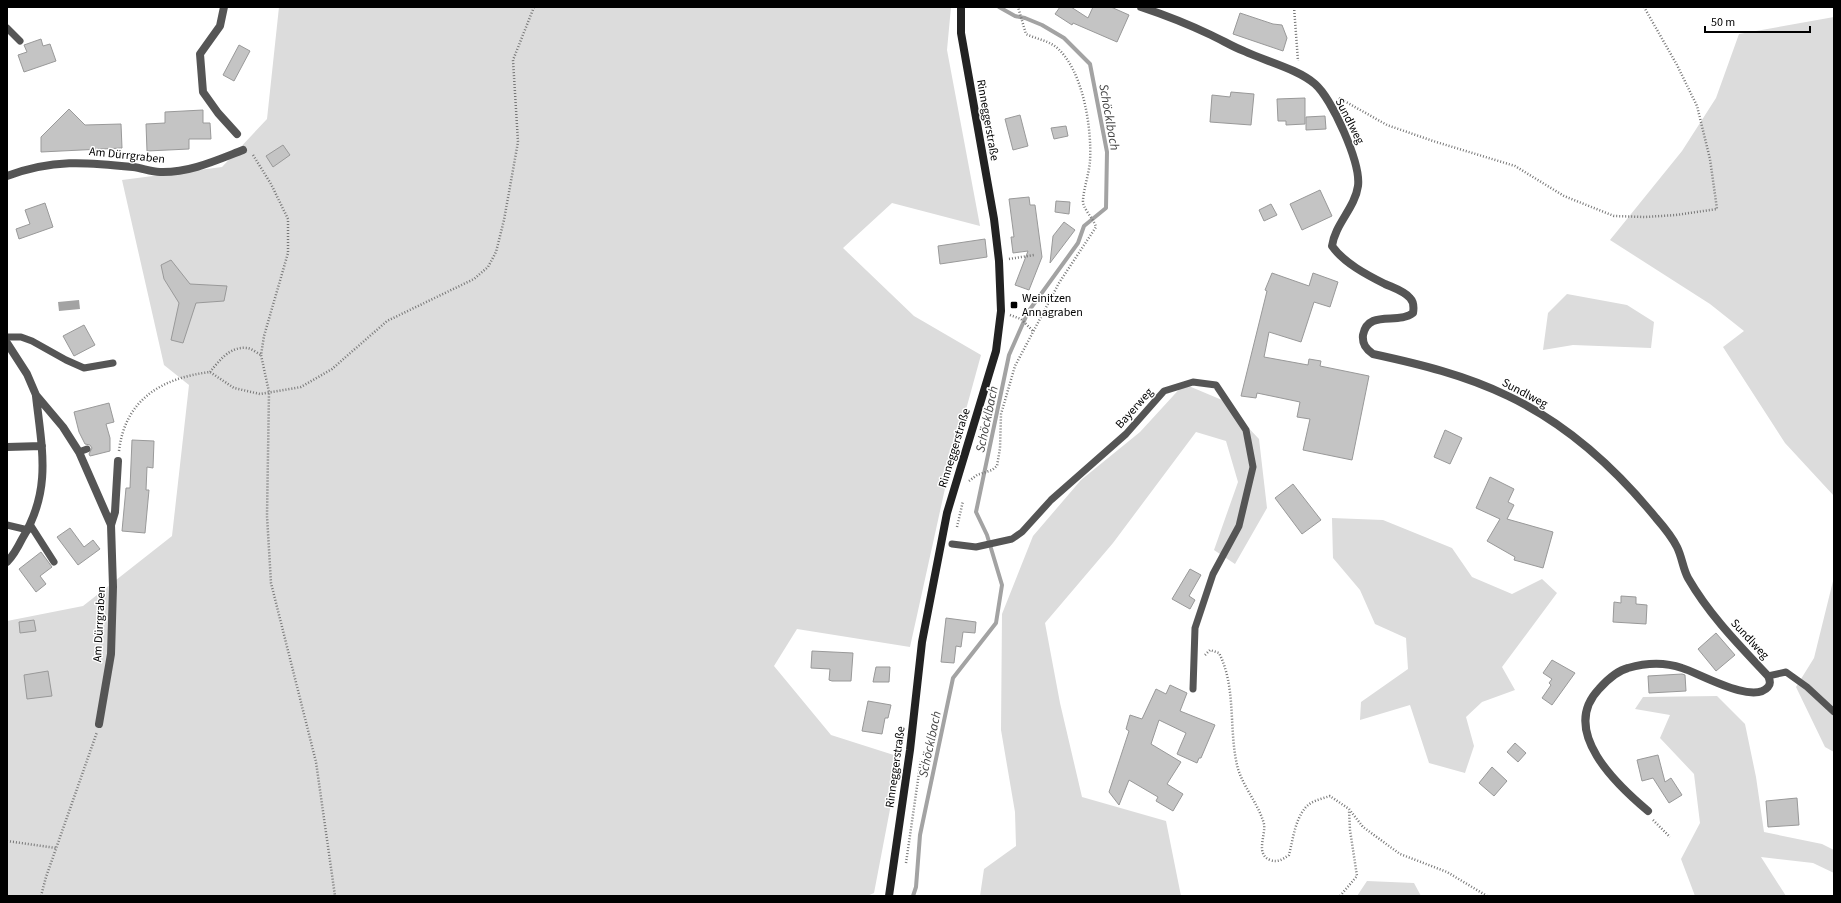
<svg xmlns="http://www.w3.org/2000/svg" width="1841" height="903" viewBox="0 0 1841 903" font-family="'Source Sans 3',sans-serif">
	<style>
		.green { fill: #dcdcdc }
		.water { fill: #a3a3a3 }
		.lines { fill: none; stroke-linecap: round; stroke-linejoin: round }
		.stream { stroke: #a3a3a3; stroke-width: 4 }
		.building { fill: #c4c4c4; stroke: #999 }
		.path { stroke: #777; stroke-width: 2.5; stroke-dasharray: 1 2; stroke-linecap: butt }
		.lane { stroke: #555; stroke-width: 7 }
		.street { stroke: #555; stroke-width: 8 }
		.secondary { stroke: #222; stroke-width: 8 }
		.poi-dot { fill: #000; stroke: #fff; stroke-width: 1.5 }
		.labels { text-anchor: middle; stroke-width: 3; stroke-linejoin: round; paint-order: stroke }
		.street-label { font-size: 12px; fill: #000; stroke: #fff }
		.poi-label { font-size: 12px; fill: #000; stroke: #fff; text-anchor: start }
		.water-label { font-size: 13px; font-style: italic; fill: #444; stroke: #fff }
	</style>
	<rect width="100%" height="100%" fill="#fff"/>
	<!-- green -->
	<path class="green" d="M279,7H951L947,50L980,226L892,203L843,248L914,316L981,355L948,475L910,647L797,629L774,666L831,735L900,757L874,893L867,896H7V621L83,606L172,536L189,385L164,365L122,180L222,167L267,119Z
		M1834,17V496L1785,443L1723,347L1744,331L1710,304L1610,240L1682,151L1716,98L1739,34Z
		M1567,294L1627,305L1654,322L1651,348L1573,345L1543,350L1548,313Z
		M1184,384L1222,400L1259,439L1267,508L1235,564L1214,550L1238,482L1226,441L1196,432L1113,543L1045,623L1060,703L1082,797L1166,821L1181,896H980L984,869L1016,846L1015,812L1001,730L1002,614L1033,536L1081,480L1140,432Z
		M1332,518L1383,520L1452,548L1472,577L1512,594L1542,579L1557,593L1502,667L1515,690L1482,702L1466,717L1474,746L1465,773L1429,763L1410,705L1360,720L1361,702L1408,669L1406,638L1375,624L1360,590L1333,558Z
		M1834,577V752L1825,747L1796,687L1814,658Z
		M1717,696L1745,724L1756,777L1764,832L1822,844L1834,850V873L1813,863L1761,857L1786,896H1695L1681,859L1700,823L1694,774L1660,738L1670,715L1635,709L1643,697Z
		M1367,881L1414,883L1421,896H1357Z"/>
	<!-- water -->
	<path class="water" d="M79,300L80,309L59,311L58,302Z"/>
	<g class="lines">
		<!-- stream -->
		<path class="stream" d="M913,896L916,887L920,835L953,678L996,623L1002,585L987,535L976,512L1009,355L1028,312L1078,243L1084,226L1106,208L1107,152L1090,64L1064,38L1042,25L1025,18L1015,16L999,7"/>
	</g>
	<!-- building -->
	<path class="building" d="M1060,7H1071L1088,18L1093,7H1111L1129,15L1117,42L1073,23L1072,25L1055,14Z
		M1240,13L1273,24L1282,25L1287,38L1283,51L1233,34Z
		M41,39L43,46L50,44L56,61L24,72L18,55L27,52L24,45Z
		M239,45L250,51L234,81L223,75Z
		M1231,92L1254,94L1251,125L1210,122L1212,95L1230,97Z
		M1305,98V124L1286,125V121H1278L1277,99Z
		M69,109L85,125L121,124L122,148L41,152V137Z
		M203,110V123H210L211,139H189V149L147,151L146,124L165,123V112Z
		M1020,115L1028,146L1013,150L1005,119Z
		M1325,116L1326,129L1306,130V117Z
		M1066,126L1068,136L1054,139L1051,128Z
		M283,145L290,155L273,167L266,156Z
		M1320,190L1332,216L1302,230L1290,204Z
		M1029,197L1030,205H1035L1042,257L1029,290L1015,285L1028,251L1013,253L1011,237H1014L1009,199Z
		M1056,201L1070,202L1069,214L1055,212Z
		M45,203L53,227L19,239L16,229L30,224L25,210Z
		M1271,204L1277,215L1264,221L1259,210Z
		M1064,222L1075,230L1050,263L1053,236Z
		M985,239L987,257L940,264L938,246Z
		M171,260L190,284L227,286L224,301L196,303L183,343L171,340L179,303L164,279L161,265Z
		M1272,273L1309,286L1313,273L1338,282L1330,307L1314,302L1301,342L1269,332L1264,357L1308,365L1309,359L1321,361L1320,366L1369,376L1352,460L1303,450L1310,419L1297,417L1300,402L1257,393L1256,398L1241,396L1267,291L1265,290Z
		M84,325L95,345L74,356L63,336Z
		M109,403L114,422L106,424L110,438V451L90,456L89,454L92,448L90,445L85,444L79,432L74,412Z
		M1445,430L1462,438L1450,464L1434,457Z
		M132,440L154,441L153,468L147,467L146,490H149L145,533L122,531L126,488H130Z
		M1490,477L1514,489L1508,502L1514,505L1507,519L1553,532L1543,568L1514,560L1515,557L1487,541L1500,519L1476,508Z
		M1293,484L1321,520L1302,534L1275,498Z
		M70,528L84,547L93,540L100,549L78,565L57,537Z
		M41,552L52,567L40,576L46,584L36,592L19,569Z
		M1190,569L1201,575L1189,596L1195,600L1190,609L1172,599Z
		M1621,596L1636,597V604L1647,605L1646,624L1613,622L1614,602L1621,603Z
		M946,618L976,622L975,633L963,632L961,647L956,646L954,663L941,662Z
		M34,620L36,631L20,633L19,622Z
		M1716,633L1735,655L1716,671L1698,649Z
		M812,651L853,653L851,681H832L829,680L830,669L811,668Z
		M1552,660L1575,673L1552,705L1542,698L1551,685L1549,683L1552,679L1543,673Z
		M876,667H890L889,682H873Z
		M48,671L52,696L27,699L24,675Z
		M1682,674L1685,675L1686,691L1649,693L1648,676Z
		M1170,685L1187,693L1180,711L1215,725L1201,758H1199L1197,763L1177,754L1186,733L1159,720L1151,744L1181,762L1167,784L1183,794L1173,811L1156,801L1158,797L1129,780L1119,805L1109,792L1129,731L1126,729L1130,715L1142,719L1156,689L1166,694Z
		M868,701L891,705L888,718H885L882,734L862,731Z
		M1515,743L1526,753L1518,762L1507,752Z
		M1658,755L1665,782L1671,778L1682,795L1669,803L1653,778L1642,781L1637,760Z
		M1492,767L1507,781L1494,796L1479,783Z
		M1797,798L1799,825L1768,827L1766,801Z"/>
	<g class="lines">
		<!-- path -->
		<path class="path" d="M1294,7L1298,61
			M1339,98L1387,125L1433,141L1515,166L1564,196L1614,216L1645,217L1676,215L1717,209L1710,159L1697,106L1677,65L1644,7
			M253,155L271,184L288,219V253L264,336L261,355L269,392L267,516L271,583L316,762L335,896
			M1009,259L1034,255
			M1010,315L1021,319L1033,331
			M210,372C219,361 230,346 247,348C251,348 257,353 261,355
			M119,451C125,399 162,378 210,372L234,388L260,394L301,387L332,369L387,321L474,279L488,267L496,252L504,220L518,142L513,60L534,7
			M969,481L977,475L992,470L997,466L1000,448L1001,414L1015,366L1059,283L1096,227C1094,219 1082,208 1083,200C1084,187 1089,174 1090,161C1092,128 1083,69 1056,47C1047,40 1036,39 1026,34L1018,7
			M957,527L963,501
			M1205,655L1210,650L1219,653C1237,688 1228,731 1238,769C1244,788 1259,805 1264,824C1266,835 1255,854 1270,860C1278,863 1283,859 1289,855C1293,839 1296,812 1311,803C1316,800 1324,798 1330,796L1349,809L1363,827L1400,854L1447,872L1487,896
			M1653,820L1670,837
			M7,841L56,848
			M906,863L921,759
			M41,896L46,877L97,732
			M1340,896L1357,876L1350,830L1349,810"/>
		<!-- lane -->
		<path class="lane" d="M7,28L20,41
			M7,337H21L32,341L66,360L84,368L113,363
			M79,452L87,449
			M7,525L28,530
			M31,526L54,562
			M952,544L976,547L1012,539L1022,532L1051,500L1126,434L1164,391L1193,382L1216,385L1246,430L1253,467L1239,526L1213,574L1195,628L1193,689
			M1768,676L1786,672L1807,687L1834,712"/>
		<!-- street -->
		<path class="street" d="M224,7L220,26L200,54L203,92L218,113L237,134
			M1141,7C1165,15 1188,24 1211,35C1222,40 1233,47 1244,51C1265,61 1298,69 1315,84C1332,99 1361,163 1358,186C1355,208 1335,224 1332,246C1344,263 1367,275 1385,284C1394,288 1404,291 1410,298C1414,302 1414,307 1413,313C1398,325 1368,309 1363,335C1362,344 1366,349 1373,354C1419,364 1465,375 1508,396C1565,423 1616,469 1656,518C1663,526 1672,537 1677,547C1682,557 1683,569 1688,578C1710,616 1739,645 1768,676C1770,680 1771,684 1768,687C1753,705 1699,673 1682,668C1665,662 1645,663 1628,668C1616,671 1607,680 1599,689C1559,731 1617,785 1648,811
			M7,176C52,159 86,162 133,167C142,168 151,172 160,172C189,173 217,160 243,150
			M7,343L27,374L36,395L63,427L79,452L111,525
			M7,447L42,446
			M7,562C13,556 18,547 22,539C52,490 42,450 36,396
			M99,724L111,654L113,587L111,525L115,512L118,461"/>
		<!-- secondary -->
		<path class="secondary" d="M889,896L910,750L922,642L941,544L947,513L996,351L1001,311L999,261L994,219L961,33V7"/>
	</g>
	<!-- markers -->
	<rect class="poi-dot" x="1010" y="301" width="8" height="8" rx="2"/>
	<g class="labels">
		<!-- street labels -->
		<g class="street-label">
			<text transform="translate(988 120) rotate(80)" y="4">Rinneggerstraße</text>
			<text transform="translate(1350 121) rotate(63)" y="4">Sundlweg</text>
			<text transform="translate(127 155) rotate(6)" y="4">Am Dürrgraben</text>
			<text transform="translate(1525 393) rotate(28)" y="4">Sundlweg</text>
			<text transform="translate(1134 408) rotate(-48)" y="4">Bayerweg</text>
			<text transform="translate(954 448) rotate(-73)" y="4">Rinneggerstraße</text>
			<text transform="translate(99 624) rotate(-87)" y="4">Am Dürrgraben</text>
			<text transform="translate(1750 639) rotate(47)" y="4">Sundlweg</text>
			<text transform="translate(895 767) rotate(-82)" y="4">Rinneggerstraße</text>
		</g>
		<!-- poi labels -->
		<g class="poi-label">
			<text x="1022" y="302">Weinitzen<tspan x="1022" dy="14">Annagraben</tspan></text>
		</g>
		<!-- water labels -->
		<g class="water-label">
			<text transform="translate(1110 117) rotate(80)" y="5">Schöcklbach</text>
			<text transform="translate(986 419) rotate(-78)" y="5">Schöcklbach</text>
			<text transform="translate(929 744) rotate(-78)" y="5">Schöcklbach</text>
		</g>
	</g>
	<!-- border -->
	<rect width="1841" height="903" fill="none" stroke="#000000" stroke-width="16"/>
	<!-- scale -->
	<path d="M1705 26v6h105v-6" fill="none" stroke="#000000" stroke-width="2"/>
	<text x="1711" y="26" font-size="12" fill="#000000" stroke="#ffffff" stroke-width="3" paint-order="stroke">50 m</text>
</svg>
